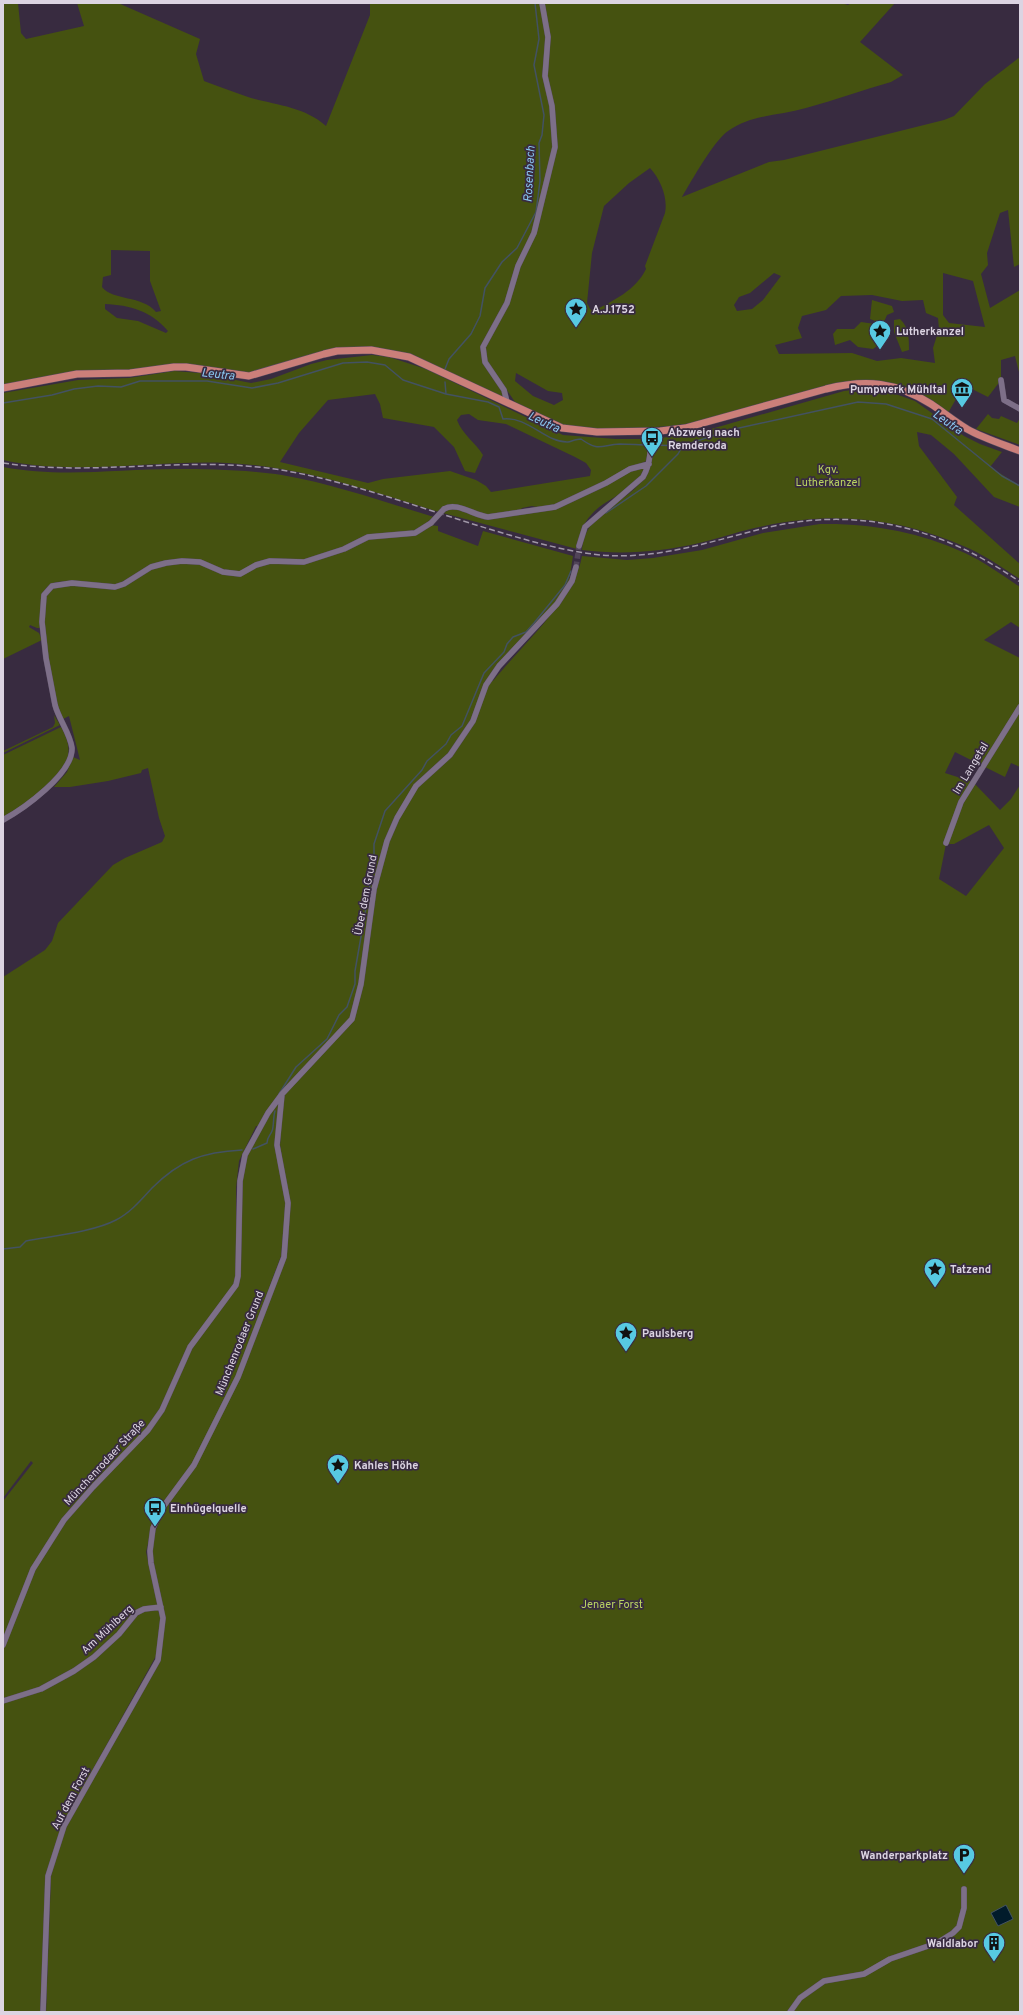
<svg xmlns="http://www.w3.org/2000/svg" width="1023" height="2015" viewBox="0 0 1023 2015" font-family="Overpass,sans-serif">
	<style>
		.green { fill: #455210; fill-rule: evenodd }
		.water { fill: #011b2b; stroke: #435262 }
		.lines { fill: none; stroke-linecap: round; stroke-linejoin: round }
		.stream { stroke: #435262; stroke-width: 1.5 }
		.minor-tunnel { stroke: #514458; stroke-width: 5.5; stroke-dasharray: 5.5 3; stroke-linecap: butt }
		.minor-casing { stroke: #54495b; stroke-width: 6 }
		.major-casing { stroke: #54495b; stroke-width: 8 }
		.minor { stroke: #7d6f88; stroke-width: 5.5 }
		.major { stroke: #cb7f7a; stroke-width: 7 }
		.rail { stroke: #a097a7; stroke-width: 1.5; stroke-dasharray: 6 3; stroke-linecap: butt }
		.minor-bridge-casing { stroke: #54495b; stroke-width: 6; stroke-linecap: butt }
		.minor-bridge { stroke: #7d6f88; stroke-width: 5.5 }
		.labels { text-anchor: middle; stroke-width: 3.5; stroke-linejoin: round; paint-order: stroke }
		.poi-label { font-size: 11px; font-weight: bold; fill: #dcd4e2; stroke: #382b40; text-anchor: start }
		.park-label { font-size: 11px; fill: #bad461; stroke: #382b40 }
		.street-label { font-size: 11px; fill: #dcd4e2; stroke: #382b40 }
		.water-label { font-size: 12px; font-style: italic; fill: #89c6f0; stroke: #382b40 }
	</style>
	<rect width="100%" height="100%" fill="#382b40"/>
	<!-- green -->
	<path class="green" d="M3,3H18L21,33L26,39L84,26L77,3H118L200,39L196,54L204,81C218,86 233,92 248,97C274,105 304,106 326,126L370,15V3H841L848,5L851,3H895L860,42L903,75L891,82C863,90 835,100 806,108C779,116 752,114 728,131C713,142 692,180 682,197L769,162L784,160L944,120L954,116L985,84L1020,57V264L1014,267L1008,210L1000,213L987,253L988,265L981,274L990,308L1020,290V376L1015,356L1001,360V380L988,397L964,385L948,413L930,402L867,381L692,423L670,426L611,430L568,426L554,422L515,402L504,386L501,389L504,398L411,356L356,348L249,374L214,369L129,370L3,386ZM650,168C661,180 668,198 665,213L645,266L646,269C636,290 613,301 593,311L590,309L587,303L592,253L604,206L629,183ZM111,250L150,251V281L161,311L156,312C142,295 113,301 102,287L103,277L111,275ZM774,273L781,276L763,300L752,309L737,311L734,305L739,297L750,293ZM943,273L973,281L985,327L949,323L943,315ZM872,295L902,301L923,300L926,313L938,318L939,329L933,348L935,363L901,358L877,361L852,353L779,354L775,345L802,338L798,328L802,316L826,310L841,296ZM105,304C130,305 151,311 168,331L166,333L138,321L117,318L105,309ZM516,373L548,391L562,393L563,400L554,405L533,396L515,381Z
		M872,300L892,306L894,312L887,315L883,324L870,319Z
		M900,319C909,327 909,339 909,350L902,352L894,332V320Z
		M861,322L875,324V334L880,344L873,349L858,347L850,340L835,345L833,334L837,329H854Z
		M372,355L389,357L426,369L563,435L616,439H647L649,445L646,461L565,502L542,508L532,506L522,508L520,511L492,516L457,506L439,512C370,491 300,466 227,463C153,460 76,476 3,460V393L78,380L129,378L174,371L200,373L251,383L271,379L311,364L327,360ZM375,394L380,404L383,418L434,427L454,447L465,471L475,473L483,455C475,442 462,434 457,420L461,415L469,414L478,420L506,424L575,457L586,463L591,470L590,476L491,492L486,486L476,480L450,471L383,479L368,483L280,462L299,433L328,400Z
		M867,388L890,392L915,401L964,436L980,444L1002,452L990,467L1020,486V507L994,497L954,454L931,435L917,432L919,446L957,497L954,505L1020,564V579C1003,568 986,556 968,548C901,518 835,511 764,526C742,530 721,538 699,543C660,552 622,555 582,550C586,497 658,506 653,439L697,433L844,391Z
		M988,414L992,418L999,419L1001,416L1017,423L1020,418V445L976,429Z
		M645,466C637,492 607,496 591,515C582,524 580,538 577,549L443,513L453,508L479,517L551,509L624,473Z
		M3,467C61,478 117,469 176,469C209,469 250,470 282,475C334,484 384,502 434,517L414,532L378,534L344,548L304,561L278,559L244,571L231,572L212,565L165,561L115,585L72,581L56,582L47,587L42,595L40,628H37L30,625L29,627L39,633L42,640L3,659Z
		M820,524C871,523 919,532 965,553C984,562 1002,575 1020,587V628L1011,622L984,640L1020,658V767L1011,763L1005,777L955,752L945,773L973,782L1000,810L1011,799L1020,785V2012H46L51,1876L65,1827L159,1661L164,1618L156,1578L152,1551L155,1532L165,1508L201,1456L239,1379L286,1258L290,1204L280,1145L281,1127H277L276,1145L286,1203L281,1256L236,1376L198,1455L161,1507L152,1526L146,1552L158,1606L143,1608L134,1612L118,1633L92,1656L73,1670L41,1687L3,1699V1650L34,1570L65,1520L75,1509L93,1488L149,1432L164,1411L192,1347L205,1327L233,1292L237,1286L240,1267L241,1169L245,1155L262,1126H256L239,1161L236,1188V1275L234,1285L189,1346L161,1410L147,1430L92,1486L63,1519L32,1569L3,1641V1501L33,1463L31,1461L3,1498V977L45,950L52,941L58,923L113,865L125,858L162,842L165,836L159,818L148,768L142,770L141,773L108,781L70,787H54L67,772L73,757L80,760L69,716L61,720L57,709L47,652L44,625L45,599L47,593L53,587L72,584L115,588L125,586L152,569L166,564L182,563L199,564L223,574L240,576L263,564L278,562L305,563L345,551L368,538L415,535L430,525L438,526V531L478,546L483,531L573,556L569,581L556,602L487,679L493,681C520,647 575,599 582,556L627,560L653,558L702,550L763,533ZM989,825L1004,848L966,896L939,879L946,844H954Z
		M54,715L60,725L3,753V751L53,727L55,723Z
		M61,727C66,736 70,745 68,756C66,775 19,809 3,817V755Z
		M158,1610L161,1619L157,1654L62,1825L46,1875L40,2012H3V1703L75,1673L136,1615L145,1611Z"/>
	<!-- water -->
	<path class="water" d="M1006,1905L1013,1919L998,1926L991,1913Z"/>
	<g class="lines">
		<!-- stream -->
		<path class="stream" d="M445,369L449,359L471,334L480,316L485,288L502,262L517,248L536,212L540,181L539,143L542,135L544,115L534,65L539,39L535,3
			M445,382L446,394
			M3,403L52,395L74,389L98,386L121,387L140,381H207L252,388L278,383L343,363L367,362L385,365L403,380L446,394L488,402L499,407L503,419C528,416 546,443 568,442C572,441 577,439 581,439C599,452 601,445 620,444C630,444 640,445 649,445
			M653,445L682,446L730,430L858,402L886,404L932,419L1002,476L1020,486
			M606,513L646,486L678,454L682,447
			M279,1094L296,1067L327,1039L339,1015L347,1007L355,984V971L374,862V844L385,811L422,770L427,761L446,744L451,735L462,726L484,673L504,652L507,644L513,637L526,632L534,623L565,585L571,571
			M253,1149L267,1143C267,1137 270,1136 272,1131C274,1127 273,1117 275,1111
			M3,1249L20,1247L26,1241C52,1236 93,1232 116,1220C130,1213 141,1200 152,1188C180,1160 203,1152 242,1150"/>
		<!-- minor-tunnel -->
		<path class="minor-tunnel" d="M576,567L579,546"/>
		<!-- minor casing -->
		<g class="minor-casing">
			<path id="minor" d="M1001,380L1004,400L1020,409
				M507,402L504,390L485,362L483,347L507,303L518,266L534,233L555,147L552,106L545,76L548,37L542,3
				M444,509C456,501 475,516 488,517L555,507L606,483L630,469L649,464
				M579,546L585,527L643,477C651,463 651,448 650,431
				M3,820C23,809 73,774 72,748C70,733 59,720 55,705L46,658L42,622L44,595L52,586L72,583L115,587L124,584L151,567L166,563L182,561L200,562L223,572L240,574L256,565L270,561L304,562L344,549L368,537L415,533L431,523
				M946,843L961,802L1020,707
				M3,1645L33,1569L64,1520L93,1487L148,1430L162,1410L190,1347L236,1285L238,1276L240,1181L245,1155L268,1113L282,1094L352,1019L361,984L374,889L387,841L397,818L416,786L450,755L473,721L486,685L499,666L557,604L572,581L576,567
				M3,1701L41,1689L74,1671L94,1657L119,1634L136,1613L144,1609L161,1607
				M43,2012L48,1876L64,1826L158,1660L163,1618L151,1563L150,1551L153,1528L163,1507L194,1465L238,1377L284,1257L288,1203L277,1145L282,1094
				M790,2012L800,1998L824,1981L864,1974L890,1959L937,1943L953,1933L959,1927L964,1908V1889"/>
		</g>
		<!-- major casing -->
		<g class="major-casing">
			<path id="major" d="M3,388L77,374L130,373L174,367H186L249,376L324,354L337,351L371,350L409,357L562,428L597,432L660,431L685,428L826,389C866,379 896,382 931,404C943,412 954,421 967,429C983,438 1002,444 1020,451"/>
		</g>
		<!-- minor -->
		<use href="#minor" class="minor"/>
		<!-- major -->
		<use href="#major" class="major"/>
		<!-- rail -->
		<path class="rail" d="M3,463C95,477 189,455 281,470C352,482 420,508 489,529C526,540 563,551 601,555C656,560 709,542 761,529C856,505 941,527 1020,582"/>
		<!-- minor-bridge casing -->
		<g class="minor-bridge-casing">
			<path id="minor-bridge" d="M431,523L444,509"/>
		</g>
		<!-- minor-bridge -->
		<use href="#minor-bridge" class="minor-bridge"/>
	</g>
	<!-- icons -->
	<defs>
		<g id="sight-pin" transform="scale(1.15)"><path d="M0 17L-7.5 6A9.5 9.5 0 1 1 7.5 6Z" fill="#57c9e2" stroke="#382b40"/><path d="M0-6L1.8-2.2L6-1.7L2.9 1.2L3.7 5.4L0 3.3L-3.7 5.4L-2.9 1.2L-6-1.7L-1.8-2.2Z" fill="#111"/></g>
		<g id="museum-pin" transform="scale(1.15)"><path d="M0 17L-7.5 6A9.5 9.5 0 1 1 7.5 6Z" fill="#57c9e2" stroke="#382b40"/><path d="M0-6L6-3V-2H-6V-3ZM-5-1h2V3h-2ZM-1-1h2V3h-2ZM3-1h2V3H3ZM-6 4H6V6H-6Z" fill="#111"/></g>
		<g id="bus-pin" transform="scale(1.15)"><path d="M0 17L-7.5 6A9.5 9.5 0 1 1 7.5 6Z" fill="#57c9e2" stroke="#382b40"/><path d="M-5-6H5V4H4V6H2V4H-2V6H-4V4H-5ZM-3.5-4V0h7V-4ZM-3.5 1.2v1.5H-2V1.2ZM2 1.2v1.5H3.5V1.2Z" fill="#111"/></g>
		<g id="parking-pin" transform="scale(1.15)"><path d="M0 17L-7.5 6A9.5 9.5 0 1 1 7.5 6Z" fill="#57c9e2" stroke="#382b40"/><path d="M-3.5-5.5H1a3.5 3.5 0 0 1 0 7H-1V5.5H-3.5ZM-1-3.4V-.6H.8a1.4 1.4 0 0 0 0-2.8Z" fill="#111"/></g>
		<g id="building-pin" transform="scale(1.15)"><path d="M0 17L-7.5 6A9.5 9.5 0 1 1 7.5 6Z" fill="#57c9e2" stroke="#382b40"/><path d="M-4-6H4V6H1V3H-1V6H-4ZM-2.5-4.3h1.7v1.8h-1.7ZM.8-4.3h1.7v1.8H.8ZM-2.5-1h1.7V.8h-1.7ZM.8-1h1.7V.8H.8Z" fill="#111"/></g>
	</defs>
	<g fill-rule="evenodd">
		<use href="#sight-pin" x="576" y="309"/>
		<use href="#sight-pin" x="880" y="331"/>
		<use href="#museum-pin" x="962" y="389"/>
		<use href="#bus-pin" x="652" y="438"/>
		<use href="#sight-pin" x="935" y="1269"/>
		<use href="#sight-pin" x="626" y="1333"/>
		<use href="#sight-pin" x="338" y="1465"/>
		<use href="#bus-pin" x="155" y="1508"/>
		<use href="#parking-pin" x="964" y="1855"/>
		<use href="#building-pin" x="994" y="1943"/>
	</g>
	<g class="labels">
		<!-- poi labels -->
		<g class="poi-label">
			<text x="592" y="313">A.J.1752</text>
			<text x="896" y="335">Lutherkanzel</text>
			<text x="946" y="393" text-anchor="end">Pumpwerk Mühltal</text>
			<text x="668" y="436">Abzweig nach<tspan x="668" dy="13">Remderoda</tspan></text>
			<text x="950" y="1273">Tatzend</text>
			<text x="642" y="1337">Paulsberg</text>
			<text x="354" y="1469">Kahles Höhe</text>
			<text x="170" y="1512">Einhügelquelle</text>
			<text x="948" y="1859" text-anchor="end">Wanderparkplatz</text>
			<text x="978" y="1947" text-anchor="end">Waldlabor</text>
		</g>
		<!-- park labels -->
		<g class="park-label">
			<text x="828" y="473">Kgv.<tspan x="828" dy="13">Lutherkanzel</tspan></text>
			<text x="612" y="1608">Jenaer Forst</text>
		</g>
		<!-- street labels -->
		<g class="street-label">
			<text transform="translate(970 768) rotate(-59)" y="4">Im Langetal</text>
			<text transform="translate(365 895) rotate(-79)" y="4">Über dem Grund</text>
			<text transform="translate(239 1343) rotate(-68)" y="4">Münchenrodaer Grund</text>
			<text transform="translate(104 1462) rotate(-47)" y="4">Münchenrodaer Straße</text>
			<text transform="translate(107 1629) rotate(-43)" y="4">Am Mühlberg</text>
			<text transform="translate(70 1798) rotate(-62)" y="4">Auf dem Forst</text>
		</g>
		<!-- water labels -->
		<g class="water-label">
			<text transform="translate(529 174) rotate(-87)" y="4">Rosenbach</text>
			<text transform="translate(218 374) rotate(6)" y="4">Leutra</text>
			<text transform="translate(544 422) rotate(25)" y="4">Leutra</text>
			<text transform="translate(948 422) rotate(35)" y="4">Leutra</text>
		</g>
	</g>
	<!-- border -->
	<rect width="1023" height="2015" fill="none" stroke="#dcd4e2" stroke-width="8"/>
</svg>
